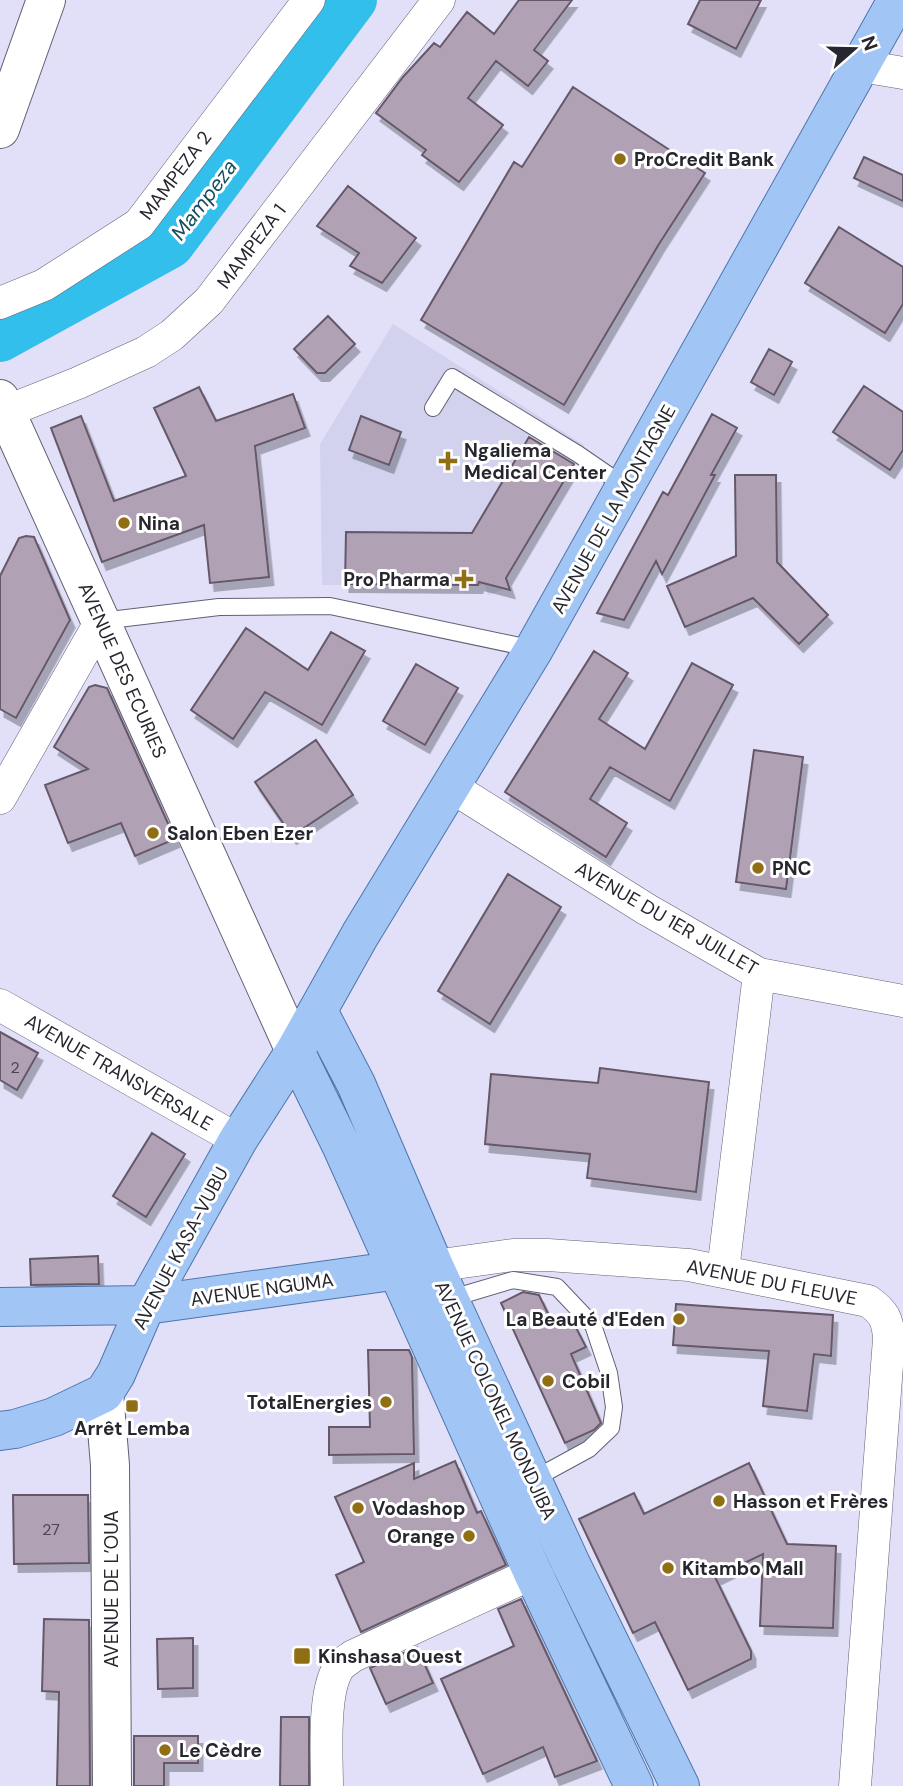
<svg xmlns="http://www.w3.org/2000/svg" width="903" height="1786" viewBox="0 0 903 1786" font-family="'DM Sans',sans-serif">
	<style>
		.built { fill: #d2d2ef }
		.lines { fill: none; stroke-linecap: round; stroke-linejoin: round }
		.river { stroke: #33bfeb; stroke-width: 46 }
		.building { fill: #b0a1b4; stroke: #655869; stroke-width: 2; filter: url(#shadow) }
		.service-casing { stroke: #616174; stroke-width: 18 }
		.minor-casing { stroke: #616174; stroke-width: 33 }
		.tertiary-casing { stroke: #616174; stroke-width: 40 }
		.primary-casing { stroke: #4d75ab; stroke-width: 40 }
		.service { stroke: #fff; stroke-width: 16 }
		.minor { stroke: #fff; stroke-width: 32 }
		.tertiary { stroke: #fff; stroke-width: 38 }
		.primary { stroke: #a1c5f5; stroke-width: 38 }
		.poi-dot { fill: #906e13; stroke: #fff; stroke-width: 2.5 }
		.labels { text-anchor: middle; stroke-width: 6; stroke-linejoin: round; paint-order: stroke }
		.number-label { font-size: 16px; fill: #484550 }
		.poi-label { font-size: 19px; font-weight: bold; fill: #26262e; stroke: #fff; text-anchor: start }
		.street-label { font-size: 19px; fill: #26262e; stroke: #fff }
		.water-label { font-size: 21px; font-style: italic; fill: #164e60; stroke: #fff }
	</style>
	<defs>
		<filter id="shadow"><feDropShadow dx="4.5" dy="8" stdDeviation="0" flood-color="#0004"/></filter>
	</defs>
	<rect width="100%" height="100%" fill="#e1e0f8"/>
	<!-- built -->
	<path class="built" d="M393,324L584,445L506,577L509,588L488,595L485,585H322L320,444Z"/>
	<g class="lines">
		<!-- river -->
		<path class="river" d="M0,339L171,245L354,0"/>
	</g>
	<!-- building -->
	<path class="building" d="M519,0H572L534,50L548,61L528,86L496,61L468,98L503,125L459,182L422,155L426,150L376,113L403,77L434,43L440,47L467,12L494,34Z
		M700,0H761L736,49L688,24Z
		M573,87L705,173L659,244L564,405L421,320L514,162L522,167Z
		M864,157L903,175V201L854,178Z
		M348,186L416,238L382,283L350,266L359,253L317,226Z
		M839,227L903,267V304L885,333L805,283Z
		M328,316L355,344L325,373H317L294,349Z
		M769,349L792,362L774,395L751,382Z
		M864,386L903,412V450L890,470L833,432Z
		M199,387L216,421L293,394L305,428L255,446L269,577L210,583L204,525L102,562L51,428L81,416L114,501L186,476L154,408Z
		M712,414L737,428L711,475H715L662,574L656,561L624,620L597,613L663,492L668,495Z
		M361,416L401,432L389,465L349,450Z
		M529,437L574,464L506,578L510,590L479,582L478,585L345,584L346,532L472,533Z
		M735,475H776L777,562L828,615L799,644L753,598L685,627L667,586L736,556Z
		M26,536L34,537L70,620L16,718L0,709V576L19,538Z
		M246,628L308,670L331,632L365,651L322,725L265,692L233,739L191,710Z
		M594,651L628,673L599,719L645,749L692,663L733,685L670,801L610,767L590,799L627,823L606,857L505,792Z
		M416,664L458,688L425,745L383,721Z
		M95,685L107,688L175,839L135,856L121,823L68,843L45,785L88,769L54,747L89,687Z
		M316,740L353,795L292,836L255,782Z
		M754,750L803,757L786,889L736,882Z
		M508,874L561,907L490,1024L438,991Z
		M0,1032L38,1053L17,1090L0,1080Z
		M600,1068L709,1082L696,1192L587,1178L590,1154L485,1144L491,1074L598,1083Z
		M152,1133L185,1154L146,1217L113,1196Z
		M98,1256L99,1284L31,1285L30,1259Z
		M523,1292L539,1295L553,1324L570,1316L586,1347L571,1354L601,1423L594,1430L565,1443L501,1303Z
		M676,1304L833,1315L831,1356L814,1354L807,1411L763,1406L769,1351L673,1345Z
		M368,1350H409L412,1357L414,1454L329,1455V1427H370Z
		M455,1461L477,1513L481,1511L506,1565L361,1632L336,1575L364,1562L335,1497L414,1463V1479Z
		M749,1463L787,1544L836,1546L833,1628L760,1626L763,1554L715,1577L751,1651V1659L688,1690L655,1622L633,1633L579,1519L634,1493L644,1514Z
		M13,1495H88L89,1563L14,1564Z
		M521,1599L597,1761L555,1777L543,1747L483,1774L441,1679L514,1646L498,1609Z
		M44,1619L89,1620L90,1786H57L59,1692L42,1691Z
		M193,1638V1688L158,1689L157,1639Z
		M417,1647L433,1683L386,1704L370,1668Z
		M281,1717H309V1786H280Z
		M134,1736H198V1763H164V1786H134Z"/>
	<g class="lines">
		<!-- service casing -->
		<g class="service-casing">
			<path id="service" d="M433,408L452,377L578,454L626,487
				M101,621L219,607L330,606L534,649
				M449,1299L513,1280L557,1287L593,1325L609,1373L614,1407L611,1428L589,1449L532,1480"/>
		</g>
		<!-- minor casing -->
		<g class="minor-casing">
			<path id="minor" d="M861,66L903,73
				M0,303L44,285L139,224L309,0
				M0,414L78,383L146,352L172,335L209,301L439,0
				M450,786L646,909L759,974L903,1001
				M0,798L101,621
				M0,1005L238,1140
				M434,1266L513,1255H548L689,1265L868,1301C884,1312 888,1320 889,1339L855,1786
				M723,1271L759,974
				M327,1786C327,1757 322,1689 340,1666C344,1662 349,1659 353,1656L533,1573"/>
		</g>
		<!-- tertiary casing -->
		<g class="tertiary-casing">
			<path id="tertiary" d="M0,129L46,0
				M0,399L295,1051
				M104,1393L110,1465L112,1786"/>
		</g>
		<!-- primary casing -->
		<g class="primary-casing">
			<path id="primary" d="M318,1011L356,1084L434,1266L571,1564L680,1786
				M295,1051L342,1147L533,1573L634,1786
				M0,1307L146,1305L421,1267
				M0,1431L15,1429L54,1417L104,1393L116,1374L146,1305L238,1140L295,1051L360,935L534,649L897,0"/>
		</g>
		<!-- service -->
		<use href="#service" class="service"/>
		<!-- minor -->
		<use href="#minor" class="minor"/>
		<!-- tertiary -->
		<use href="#tertiary" class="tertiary"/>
		<!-- primary -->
		<use href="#primary" class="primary"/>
	</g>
	<!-- markers -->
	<g class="poi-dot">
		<circle cx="620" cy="159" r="7"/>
		<path d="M444.5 450.5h7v7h7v7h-7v7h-7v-7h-7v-7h7z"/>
		<circle cx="124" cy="523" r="7"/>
		<path d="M460.5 568.5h7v7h7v7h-7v7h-7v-7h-7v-7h7z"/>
		<circle cx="153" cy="833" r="7"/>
		<circle cx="758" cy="868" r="7"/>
		<circle cx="679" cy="1319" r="7"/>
		<circle cx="548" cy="1381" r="7"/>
		<circle cx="386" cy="1402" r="7"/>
		<rect x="125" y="1399" width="14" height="14" rx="3.5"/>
		<circle cx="719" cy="1501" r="7"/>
		<circle cx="358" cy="1508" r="7"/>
		<circle cx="469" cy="1536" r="7"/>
		<circle cx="668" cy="1568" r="7"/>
		<rect x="293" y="1647" width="18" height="18" rx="3.5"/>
		<circle cx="165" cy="1750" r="7"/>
	</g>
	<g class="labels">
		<!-- number labels -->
		<g class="number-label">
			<text x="15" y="1073">2</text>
			<text x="51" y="1535">27</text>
		</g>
		<!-- poi labels -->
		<g class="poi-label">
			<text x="634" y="166">ProCredit Bank</text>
			<text x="464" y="457">Ngaliema<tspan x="464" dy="22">Medical Center</tspan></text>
			<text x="138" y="530">Nina</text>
			<text x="450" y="586" text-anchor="end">Pro Pharma</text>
			<text x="167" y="840">Salon Eben Ezer</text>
			<text x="772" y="875">PNC</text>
			<text x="665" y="1326" text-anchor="end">La Beauté d'Eden</text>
			<text x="562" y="1388">Cobil</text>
			<text x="372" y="1409" text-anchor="end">TotalEnergies</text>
			<text x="132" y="1435" text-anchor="middle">Arrêt Lemba</text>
			<text x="733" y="1508">Hasson et Frères</text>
			<text x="372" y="1515">Vodashop</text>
			<text x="455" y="1543" text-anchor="end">Orange</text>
			<text x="682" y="1575">Kitambo Mall</text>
			<text x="318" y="1663">Kinshasa Ouest</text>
			<text x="179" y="1757">Le Cèdre</text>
		</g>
		<!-- street labels -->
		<g class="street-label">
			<text transform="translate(175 175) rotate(-53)" y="7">MAMPEZA 2</text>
			<text transform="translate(251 246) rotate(-53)" y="7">MAMPEZA 1</text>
			<text transform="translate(613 509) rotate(-61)" y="7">AVENUE DE LA MONTAGNE</text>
			<text transform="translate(123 670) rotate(66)" y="7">AVENUE DES ECURIES</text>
			<text transform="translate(667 918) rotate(30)" y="7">AVENUE DU 1ER JUILLET</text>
			<text transform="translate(119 1072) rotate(30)" y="7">AVENUE TRANSVERSALE</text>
			<text transform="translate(180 1248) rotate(-62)" y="7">AVENUE KASA-VUBU</text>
			<text transform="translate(772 1282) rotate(11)" y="7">AVENUE DU FLEUVE</text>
			<text transform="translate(262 1289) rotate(-8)" y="7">AVENUE NGUMA</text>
			<text transform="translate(496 1400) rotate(65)" y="7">AVENUE COLONEL MONDJIBA</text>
			<text transform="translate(111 1589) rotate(-90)" y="7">AVENUE DE L’OUA</text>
		</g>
		<!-- water labels -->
		<g class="water-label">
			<text transform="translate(204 200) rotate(-53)" y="7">Mampeza</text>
		</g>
	</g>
	<!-- north arrow -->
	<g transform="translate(854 49) rotate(70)" stroke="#ffffff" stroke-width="5" paint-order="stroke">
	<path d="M0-5L12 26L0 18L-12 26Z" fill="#26262e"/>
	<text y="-10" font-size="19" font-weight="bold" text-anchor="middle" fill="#26262e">N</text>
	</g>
</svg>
